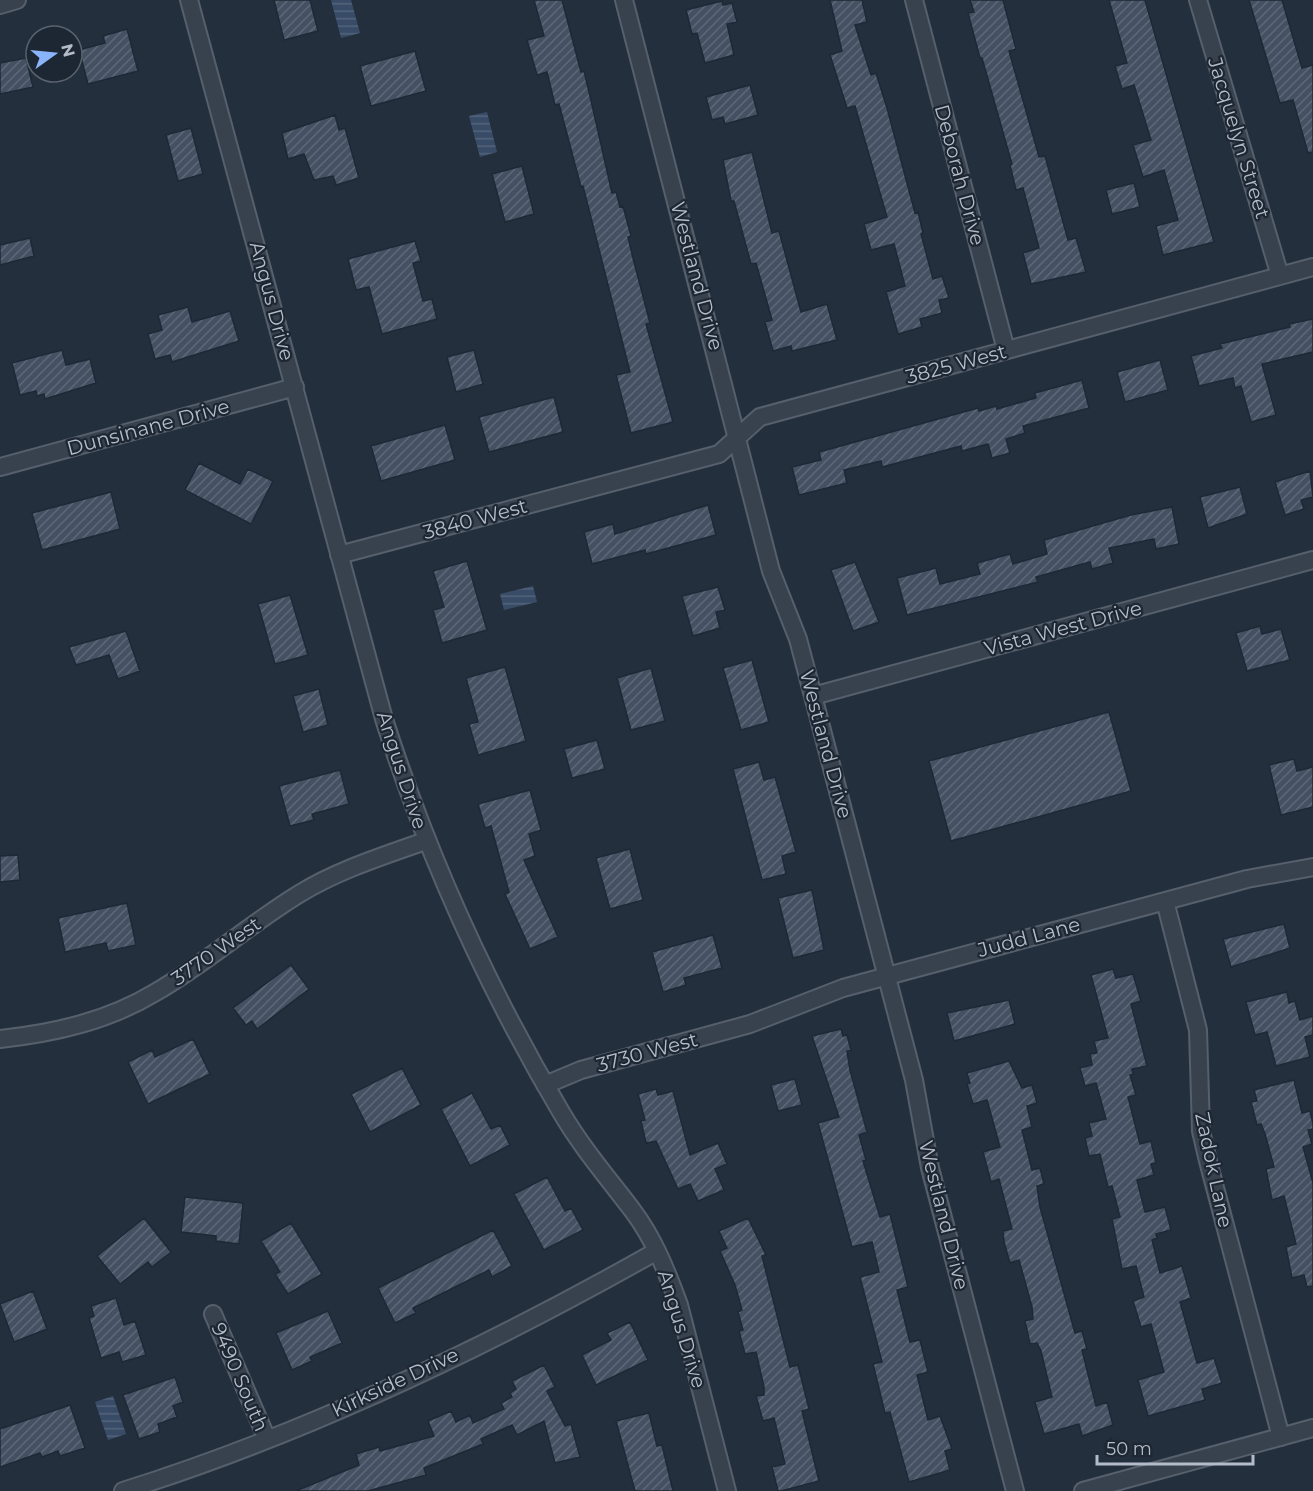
<svg xmlns="http://www.w3.org/2000/svg" width="1313" height="1491" viewBox="0 0 1313 1491" font-family="Montserrat,sans-serif">
	<style>
		.water { fill: url(#water-rules) }
		.building { fill: url(#building-hatch); stroke: #1f2835; stroke-width: 1.5 }
		.lines { fill: none; stroke-linecap: round; stroke-linejoin: round }
		.minor-casing { stroke: #565f6c; stroke-width: 20 }
		.minor { stroke: #38414e; stroke-width: 16 }
		.labels { text-anchor: middle; stroke-width: 4.5; stroke-linejoin: round; paint-order: stroke }
		.street-label { font-size: 20px; fill: #b4bcc9; stroke: #1d2633 }
	</style>
	<defs>
		<pattern id="water-rules" width="6" height="5" patternUnits="userSpaceOnUse" patternTransform="scale(1.5)"><rect width="6" height="5" fill="#394c67"/><path d="M0 2.5h6" fill="none" stroke="#53647b"/></pattern>
		<pattern id="building-hatch" width="6" height="6" patternUnits="userSpaceOnUse" patternTransform="scale(1.5)"><rect width="6" height="6" fill="#455162"/><path d="M-1 1l2-2M0 6l6-6M5 7l2-2" fill="none" stroke="#5d6877"/></pattern>
	</defs>
	<rect width="100%" height="100%" fill="#242f3e"/>
	<!-- water -->
	<path class="water" d="M331,0H351L360,33L341,38Z
		M487,112L497,152L480,157L469,116Z
		M533,586L537,602L504,610L500,594Z
		M113,1396L126,1434L108,1440L95,1402Z"/>
	<!-- building -->
	<path class="building" d="M274,0H310L318,31L284,40Z
		M534,0H562L581,72L584,71L590,96L612,193L616,192L620,207L623,206L631,236L628,237L633,258L650,323L646,324L673,422L631,433L616,375L630,372L583,186L581,187L559,104L555,105L547,72L537,75L527,40L544,36Z
		M830,0H862L867,22L855,25L871,75L876,73L887,108L915,213L918,212L923,233L921,234L933,279L942,276L949,298L939,300L942,313L920,319L922,327L898,334L886,292L905,286L894,244L871,250L864,224L887,217L855,106L847,108L830,55L842,51Z
		M970,0H1003L1016,49L1009,51L1039,157L1045,156L1068,240L1076,238L1086,272L1031,284L1023,253L1039,248L1023,188L1016,190L1010,165L1012,164L982,58H980L968,13L974,12Z
		M1109,0H1145L1214,242L1163,255L1156,226L1178,220L1164,170L1143,177L1133,145L1151,140L1134,85L1122,89L1115,66L1127,63Z
		M1249,0H1282L1302,68L1313,65V152L1308,153L1293,100L1280,103Z
		M722,1L723,5L732,3L737,22L727,24L734,55L705,63L697,33L692,34L686,10Z
		M127,29L138,71L88,84L79,50L105,43L103,36Z
		M415,51L426,91L371,106L360,66Z
		M26,58L33,87L0,94V63Z
		M750,85L758,115L725,124L723,117L712,120L706,97Z
		M335,115L339,130L345,128L359,178L336,185L333,176L314,180L304,154L288,159L282,133Z
		M191,128L203,174L178,181L166,135Z
		M752,152L772,233L779,231L801,312L827,304L837,340L792,351L791,346L773,351L765,322L772,320L756,263L751,264L734,201H731L723,160Z
		M522,166L534,214L505,222L492,174Z
		M1134,183L1140,207L1112,214L1106,190Z
		M30,238L34,256L0,265V245Z
		M415,241L421,261L413,263L423,301L432,299L437,319L382,334L369,287L356,290L348,259Z
		M188,307L192,322L230,311L239,341L172,362L170,355L155,359L148,334L162,330L158,315Z
		M1313,319V352L1262,364L1276,415L1251,422L1241,386L1235,388L1233,378L1199,386L1191,356L1222,348L1220,344L1290,327L1289,324Z
		M62,350L66,365L90,359L96,383L45,399L44,394L37,396L36,391L20,395L12,363Z
		M474,350L483,384L456,392L447,357Z
		M1160,360L1168,390L1125,402L1117,372Z
		M1082,380L1089,408L1023,426L1025,433L1006,439L1010,453L992,458L988,444L962,451L961,446L882,467L881,461L844,470L847,483L799,495L792,467L821,460L819,452L978,408L979,411L996,406L997,409L1036,398L1035,393Z
		M554,397L563,432L489,452L479,417Z
		M445,425L455,460L381,481L371,446Z
		M199,463L240,484L248,469L273,481L251,524L185,490Z
		M1310,471L1313,497L1301,500L1304,509L1285,515L1275,482Z
		M1240,487L1247,514L1208,528L1200,497Z
		M111,492L120,529L42,550L32,513Z
		M708,505L716,535L646,554L645,550L592,564L584,532L613,524L615,534Z
		M1172,507L1179,544L1156,549L1154,539L1109,548L1113,563L1092,569L1090,562L1036,577L1038,582L907,615L897,578L936,568L940,584L980,574L977,563L1010,554L1013,564L1047,554L1044,540L1131,515Z
		M467,561L487,630L442,643L433,610L444,607L433,571Z
		M855,562L879,622L853,631L831,570Z
		M718,587L725,610L716,612L720,628L693,636L682,596Z
		M290,595L308,655L275,664L258,604Z
		M1260,626L1262,634L1281,629L1290,660L1247,671L1236,633Z
		M126,631L140,671L118,679L109,655L76,665L69,647Z
		M752,660L769,722L741,730L723,668Z
		M505,667L526,741L478,755L469,724L478,722L466,678Z
		M651,668L665,721L631,730L617,678Z
		M319,689L328,725L303,732L293,696Z
		M1109,712L1131,791L951,841L929,761Z
		M597,740L605,769L572,778L564,749Z
		M1294,759L1297,771L1313,767V807L1281,815L1269,765Z
		M759,762L764,780L775,777L796,852L782,856L786,874L762,880L733,769Z
		M340,770L349,804L312,814L314,820L290,826L279,786Z
		M530,790L541,830L529,834L535,856L524,860L558,937L530,949L505,894L509,892L491,826L485,828L478,804Z
		M630,849L643,900L610,909L596,858Z
		M18,855L20,880L0,882V856Z
		M812,890L824,950L793,958L778,898Z
		M127,903L136,945L108,951L106,943L65,952L58,918Z
		M1284,924L1290,948L1231,967L1223,939Z
		M713,935L722,968L684,978L686,985L663,992L652,952Z
		M291,965L309,989L257,1029L252,1021L246,1025L233,1008Z
		M1113,969L1116,978L1133,974L1141,1001L1131,1004L1147,1066L1132,1069L1133,1074L1130,1075L1136,1095L1128,1097L1140,1144L1151,1141L1156,1163L1151,1164L1154,1175L1137,1180L1145,1212L1165,1207L1171,1230L1156,1234L1157,1238L1152,1240L1160,1273L1182,1266L1191,1298L1180,1302L1197,1363L1214,1358L1222,1383L1202,1389L1205,1400L1148,1416L1138,1380L1164,1372L1151,1324L1141,1327L1133,1301L1144,1297L1136,1266L1122,1269L1112,1219L1120,1217L1112,1186L1108,1187L1100,1154L1089,1156L1085,1138L1092,1136L1089,1123L1106,1119L1096,1083L1085,1086L1080,1068L1092,1065L1090,1054L1097,1053L1094,1041L1108,1038L1091,975Z
		M1287,992L1289,1003L1295,1001L1300,1020L1313,1016V1035L1305,1037L1310,1057L1276,1066L1267,1032L1255,1035L1246,1002Z
		M1009,1000L1015,1024L954,1041L947,1013Z
		M841,1029L843,1036L847,1035L851,1050L847,1051L850,1070L867,1132L859,1135L866,1160L863,1161L880,1217L890,1214L908,1287L897,1290L910,1342L920,1340L928,1372L917,1375L928,1420L940,1416L952,1449L945,1451L950,1470L909,1482L890,1412L885,1413L873,1364L882,1362L860,1277L879,1272L872,1242L852,1247L818,1123L839,1117L812,1036Z
		M193,1039L210,1074L148,1104L128,1062L152,1050L155,1057Z
		M1009,1061L1022,1088L1032,1085L1037,1103L1027,1106L1032,1127L1022,1130L1032,1170L1040,1168L1044,1184L1037,1186L1040,1207L1075,1333L1082,1331L1087,1349L1082,1350L1096,1406L1107,1402L1113,1425L1082,1436L1079,1424L1044,1434L1035,1402L1052,1397L1041,1351L1037,1343L1030,1344L1025,1321L1033,1319L1032,1307L1019,1260L1010,1263L1004,1242L1003,1231L1012,1229L999,1179L991,1182L983,1152L1000,1147L987,1100L973,1104L967,1084L970,1083L967,1073Z
		M402,1068L421,1105L370,1132L351,1094Z
		M795,1079L802,1105L778,1111L771,1085Z
		M1294,1080L1302,1113L1310,1111L1313,1124V1129L1308,1130L1312,1144L1303,1147L1313,1183V1286L1307,1287L1304,1275L1292,1278L1286,1247L1296,1244L1284,1196L1272,1200L1266,1169L1274,1167L1265,1134L1261,1124L1257,1125L1251,1102L1257,1101L1254,1090Z
		M656,1089L658,1095L673,1091L690,1155L718,1143L727,1164L715,1169L724,1190L698,1201L690,1184L678,1189L656,1141L646,1143L641,1121L645,1120L638,1094Z
		M472,1093L491,1129L500,1125L510,1145L470,1166L441,1109Z
		M547,1177L565,1211L571,1208L583,1230L544,1250L514,1194Z
		M185,1197L243,1203L239,1244L216,1241V1236L181,1232Z
		M144,1218L171,1252L152,1267L148,1262L120,1284L97,1256Z
		M748,1218L766,1255L762,1256L790,1367L798,1365L809,1409L802,1411L819,1481L781,1491H778L772,1467L785,1464L774,1418L763,1421L756,1396L764,1395V1387L756,1352L745,1354L739,1331L743,1330L738,1312L742,1310L735,1285L720,1251L727,1248L719,1231Z
		M291,1223L322,1274L288,1294L275,1274L280,1272L261,1241Z
		M493,1230L512,1266L492,1277L489,1270L413,1308L416,1313L395,1323L378,1288Z
		M33,1291L47,1329L14,1342L0,1304Z
		M116,1298L124,1325L135,1321L146,1355L122,1362L119,1352L101,1358L89,1318L94,1316L91,1306Z
		M328,1311L342,1343L310,1357L312,1361L292,1370L276,1333Z
		M630,1322L648,1360L596,1385L582,1355L611,1340L607,1333Z
		M544,1365L555,1387L547,1391L565,1426L571,1424L580,1457L555,1463L544,1421L517,1435L512,1425L481,1439L483,1444L424,1468L426,1475L368,1491H296L359,1465L356,1454L379,1447L380,1451L434,1436L428,1421L451,1411L456,1422L470,1415L473,1423L504,1409L501,1403L512,1397L510,1393L516,1389L512,1381Z
		M175,1377L183,1402L173,1406L177,1417L158,1424L160,1432L139,1439L123,1395Z
		M70,1405L85,1448L60,1456L58,1451L42,1457L40,1453L0,1467V1429Z
		M649,1413L657,1446L662,1445L673,1491H635L616,1421Z"/>
	<g class="lines">
		<!-- minor casing -->
		<g class="minor-casing">
			<path id="minor" d="M189,0L384,719C428,857 487,987 561,1112C582,1148 608,1178 633,1211C654,1239 667,1272 679,1305L727,1491
				M624,0L771,571L798,639L813,696L914,1080L930,1168L1015,1491
				M914,0L1006,350
				M1198,0L1280,276
				M0,5L17,0
				M0,467L295,387
				M339,555L719,454L760,417L1313,267
				M813,696L1313,560
				M1165,901L1198,1030L1201,1131L1208,1161L1281,1437
				M0,1039C55,1033 108,1021 156,992C206,963 250,924 299,894C338,870 383,856 425,841
				M545,1085L581,1070L750,1024L843,988L1247,879L1313,867
				M213,1314L267,1439
				M123,1491C304,1434 491,1345 657,1251
				M1083,1491L1313,1428"/>
		</g>
		<!-- minor -->
		<use href="#minor" class="minor"/>
	</g>
	<g class="labels">
		<!-- street labels -->
		<g class="street-label">
			<text transform="translate(1239 138) rotate(73)" y="7">Jacquelyn Street</text>
			<text transform="translate(960 175) rotate(75)" y="7">Deborah Drive</text>
			<text transform="translate(697 276) rotate(75)" y="7">Westland Drive</text>
			<text transform="translate(272 301) rotate(75)" y="7">Angus Drive</text>
			<text transform="translate(956 364) rotate(-15)" y="7">3825 West</text>
			<text transform="translate(148 427) rotate(-15)" y="7">Dunsinane Drive</text>
			<text transform="translate(475 519) rotate(-15)" y="7">3840 West</text>
			<text transform="translate(1063 628) rotate(-15)" y="7">Vista West Drive</text>
			<text transform="translate(826 744) rotate(75)" y="7">Westland Drive</text>
			<text transform="translate(402 770) rotate(72)" y="7">Angus Drive</text>
			<text transform="translate(1029 937) rotate(-15)" y="7">Judd Lane</text>
			<text transform="translate(216 951) rotate(-35)" y="7">3770 West</text>
			<text transform="translate(647 1052) rotate(-15)" y="7">3730 West</text>
			<text transform="translate(1214 1170) rotate(78)" y="7">Zadok Lane</text>
			<text transform="translate(944 1215) rotate(76)" y="7">Westland Drive</text>
			<text transform="translate(682 1329) rotate(73)" y="7">Angus Drive</text>
			<text transform="translate(240 1377) rotate(67)" y="7">9490 South</text>
			<text transform="translate(395 1382) rotate(-25)" y="7">Kirkside Drive</text>
		</g>
	</g>
	<!-- north arrow -->
	<g transform="translate(54 54) rotate(75)"><circle r="28" fill="#1d2633" stroke="#59626f" stroke-width="1.5"/>
	<path d="M0-4.5L10 22L0 15L-10 22Z" fill="#8ab4f8"/>
	<text y="-9" font-size="16" font-weight="bold" text-anchor="middle" fill="#b4bcc9">N</text>
	</g>
	<!-- scale -->
	<path d="M1097 1455v9h156v-9" fill="none" stroke="#b4bcc9" stroke-width="3"/>
	<text x="1106" y="1455" font-size="18" fill="#b4bcc9" stroke="#1d2633" stroke-width="4.5" paint-order="stroke">50 m</text>
</svg>
